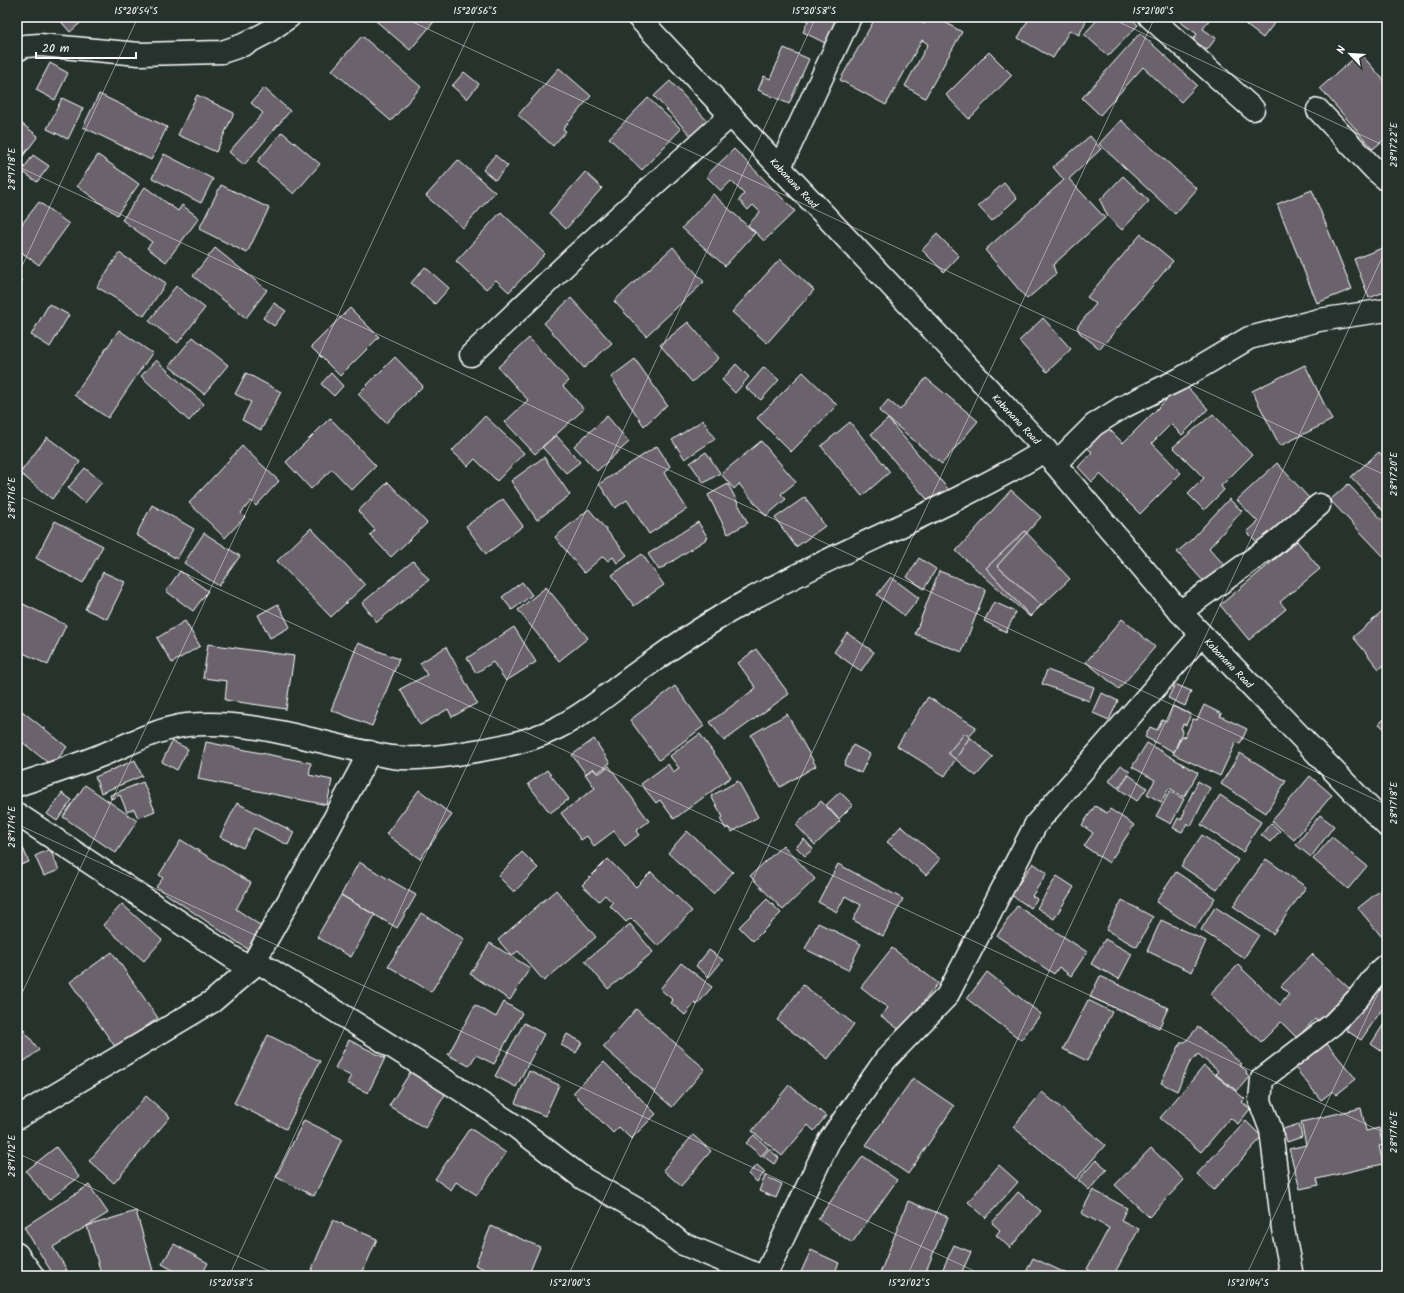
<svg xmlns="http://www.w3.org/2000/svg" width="1404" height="1293" viewBox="0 0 1404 1293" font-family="Kalam,sans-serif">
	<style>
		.building { fill: #6b636c; stroke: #fff }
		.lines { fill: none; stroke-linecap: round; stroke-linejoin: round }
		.minor-casing { stroke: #fff; stroke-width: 25 }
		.minor { stroke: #26332d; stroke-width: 22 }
		.ticks { fill: none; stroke: #fff; stroke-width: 1; stroke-opacity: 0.45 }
		.labels { text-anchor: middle; stroke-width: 3; stroke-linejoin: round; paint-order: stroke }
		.street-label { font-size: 10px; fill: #fff; stroke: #26332d }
		.neatline { fill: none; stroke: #fff; stroke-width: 1.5 }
		.ticks-label { font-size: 10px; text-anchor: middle; fill: #fff }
	</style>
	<rect width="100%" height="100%" fill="#26332d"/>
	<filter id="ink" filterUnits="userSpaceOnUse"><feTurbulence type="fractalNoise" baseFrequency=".025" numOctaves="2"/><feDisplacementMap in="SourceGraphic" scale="8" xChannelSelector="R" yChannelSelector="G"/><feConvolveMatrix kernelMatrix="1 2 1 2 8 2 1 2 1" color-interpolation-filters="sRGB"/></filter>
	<g filter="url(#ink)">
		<!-- building -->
		<path class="building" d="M57,17H85L86,18L70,32Z
			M379,17H438L410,50L376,21Z
			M799,17H838L825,43L803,32L808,21Z
			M876,17H913L924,24L928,17H936L962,32L925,98L905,86L928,44L922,40L886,105L840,80Z
			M1030,17H1088L1079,35L1070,30L1053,58L1018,38Z
			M1100,17H1130L1138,25L1108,56L1084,34Z
			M1173,17H1211L1203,29L1216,38L1207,50L1193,40L1197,34Z
			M1251,17H1279L1263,38L1246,25Z
			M1140,33L1197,85L1181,102L1143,67L1100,115L1082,98Z
			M362,36L421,87L391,121L332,70Z
			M784,48L809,59L789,104L758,90L764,76L770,79Z
			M989,52L1012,75L969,119L946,95Z
			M1360,53L1387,84V137L1373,149L1320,88Z
			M50,63L68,73L55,100L36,90Z
			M559,68L591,96L563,129L566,131L553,146L518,115Z
			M464,72L479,84L467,99L452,86Z
			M670,81L711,125L695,140L654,96Z
			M264,88L290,111L244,165L229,152L263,113L251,103Z
			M99,94L167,127L151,160L83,127Z
			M197,95L234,113L216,152L178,135Z
			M62,98L83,108L68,139L47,129Z
			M648,98L681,129L642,170L609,138Z
			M17,120L38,136L17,164Z
			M1121,120L1197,189L1175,214L1099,144Z
			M282,132L320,164L294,194L257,162Z
			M1090,136L1101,149L1069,179L1105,218L1053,265L1056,274L1027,299L985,250L1064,180L1053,167Z
			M734,149L795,211L764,241L748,225L760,212L753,205L748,210L739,200L744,194L731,181L721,191L706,176Z
			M164,154L213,179L201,203L152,178Z
			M33,155L49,166L37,182L22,171Z
			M98,155L139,184L117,215L77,186Z
			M495,155L508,166L495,180L483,170Z
			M458,160L495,192L463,228L426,196Z
			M585,172L602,188L566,229L549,213Z
			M1123,176L1149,201L1122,230L1108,217L1100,200Z
			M1004,183L1017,198L992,221L978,206Z
			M221,185L269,208L247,253L199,229Z
			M145,187L178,211L182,205L199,218L166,262L147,248L152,242L122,220Z
			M1312,190L1352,289L1317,303L1277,204Z
			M713,194L755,233L725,266L682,228Z
			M39,202L69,224L39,265L17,249V220L22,224Z
			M501,212L545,254L509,292L496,280L486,289L456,261Z
			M937,234L959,256L944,272L922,250Z
			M1141,234L1173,261L1100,349L1080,333L1077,327L1096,304L1087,297Z
			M673,247L704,282L646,336L614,301Z
			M1385,247L1387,251V291L1369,298L1354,259Z
			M215,248L267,290L246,318L193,276Z
			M119,253L166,283L144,316L97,287Z
			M780,259L814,290L767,343L732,312Z
			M425,267L449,288L435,304L411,283Z
			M17,277L22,281L17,287Z
			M176,286L205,308L178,343L149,321Z
			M571,298L612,343L584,368L544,323Z
			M274,303L286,311L274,326L263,318Z
			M49,304L69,315L50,347L31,335Z
			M350,308L379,337L340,376L311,347Z
			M1043,318L1071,349L1047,372L1019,341Z
			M688,322L719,358L692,382L660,345Z
			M119,330L152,353L108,418L74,395Z
			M193,337L228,365L204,394L169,366Z
			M529,338L569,381L563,386L584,409L535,454L505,422L528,400L498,367Z
			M395,357L423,386L386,423L358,394Z
			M635,359L667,405L644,426L611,377Z
			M156,360L204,404L189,421L141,376Z
			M736,364L749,377L735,393L722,380Z
			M1305,365L1332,420L1280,446L1252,391Z
			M764,367L779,380L761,400L746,388Z
			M803,372L837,405L791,452L757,418Z
			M246,373L281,392L261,430L242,420L251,402L235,394Z
			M331,373L343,386L334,396L321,384Z
			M926,378L978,421L942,464L879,411L888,400L900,410Z
			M1183,383L1208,409L1182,435L1171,424L1152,443L1181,473L1140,514L1100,474L1092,482L1078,467L1092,452L1085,446L1105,425L1123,443Z
			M1213,414L1252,455L1221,486L1224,490L1204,510L1188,494L1204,478L1173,447Z
			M485,416L524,453L497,481L475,459L468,466L452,451Z
			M607,416L629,442L597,471L574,446Z
			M330,418L376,466L352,490L332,469L311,489L286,462Z
			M888,419L949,490L932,505L871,434Z
			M703,420L715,439L685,459L672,440Z
			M850,422L890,472L862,496L821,446Z
			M556,435L580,462L566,473L542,447Z
			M47,437L80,462L52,499L20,473Z
			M761,441L796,482L781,494L786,499L766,516L739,484L734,489L721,474Z
			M242,446L279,481L256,506L251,501L241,513L245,517L225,538L189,503Z
			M657,446L670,466L664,473L687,509L649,534L627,500L615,508L599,484Z
			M706,452L720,473L704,483L690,463Z
			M1379,452L1387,461V507L1383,511L1351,477Z
			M544,457L570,495L537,520L511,481Z
			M1277,463L1309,498L1259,544L1247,532L1258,522L1237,500Z
			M85,468L102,482L85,503L68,488Z
			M388,482L427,523L391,557L370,535L375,530L358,511Z
			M728,484L748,523L728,534L708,495Z
			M1348,484L1387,525L1386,559L1330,500Z
			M1011,490L1041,517L997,566L1041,605L1030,617L956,551Z
			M805,497L825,526L796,547L775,518Z
			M503,499L523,526L486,554L466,526Z
			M1229,499L1242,511L1209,548L1225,566L1205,583L1177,552L1192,539Z
			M152,505L194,529L177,559L136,535Z
			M589,509L627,555L617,563L613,557L608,561L603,556L584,573L555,537Z
			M55,521L103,546L83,583L36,558Z
			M698,522L708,538L659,570L648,554Z
			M311,528L365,585L331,617L277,561Z
			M1025,531L1070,579L1030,616L986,568Z
			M204,533L240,556L219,586L184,563Z
			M1297,541L1320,569L1280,602L1286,609L1249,640L1220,605Z
			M642,554L664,585L634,606L612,575Z
			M919,558L936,569L924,589L907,577Z
			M413,561L429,580L377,622L362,603Z
			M180,571L208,591L193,611L166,591Z
			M939,571L986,589L962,652L915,634Z
			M103,572L125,582L107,619L85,609Z
			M891,577L919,598L905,616L877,595Z
			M522,582L532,595L512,610L502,597Z
			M546,587L588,638L559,661L518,610Z
			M17,601L66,625L48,665L17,650Z
			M994,602L1016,612L1006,632L984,621Z
			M278,604L290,627L270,638L258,615Z
			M1387,608V663L1379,669L1353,637Z
			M1122,619L1155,647L1119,689L1086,662Z
			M185,621L200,646L172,663L157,638Z
			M514,627L536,662L506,681L493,662L476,673L467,658Z
			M847,633L874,652L861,671L834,652Z
			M358,643L399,659L372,726L331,710Z
			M208,644L294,656L286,709L225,700L227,681L203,678Z
			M446,647L477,703L452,717L448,709L420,725L400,689L427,675L420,663Z
			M756,649L789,694L724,741L710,722L756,688L738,663Z
			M1047,670L1094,687L1089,701L1042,684Z
			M1175,684L1191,691L1185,706L1168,698Z
			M675,686L704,726L659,760L630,720Z
			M1102,693L1118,701L1109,720L1093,713Z
			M928,697L976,727L945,776L897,746Z
			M1204,705L1222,714L1220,716L1247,729L1240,744L1236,742L1220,776L1173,754L1182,736L1185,737L1193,719L1197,720Z
			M1173,706L1191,714L1186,725L1183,724L1181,729L1183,730L1174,752L1145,737L1150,727L1157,730L1162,720L1166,722Z
			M17,707L67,747L52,766L17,738Z
			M787,714L816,766L780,787L751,735Z
			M1387,716V731L1379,724Z
			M965,733L993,757L976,776L948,753Z
			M700,734L731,777L674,819L660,800L656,803L641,784L668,764L673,772L679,768L670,756Z
			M594,739L610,763L597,773L593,768L586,774L572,755Z
			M172,741L188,749L177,770L162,762Z
			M206,742L311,763L309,775L332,780L327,805L198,779Z
			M1147,743L1198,773L1184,797L1169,788L1161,802L1147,794L1155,780L1132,767Z
			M853,745L870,754L861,773L844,765Z
			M1240,753L1286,781L1266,813L1221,784Z
			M135,760L142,776L101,793L95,777Z
			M1121,765L1130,772L1118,788L1109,781Z
			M609,766L649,821L636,831L639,835L625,846L614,831L594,846L587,836L581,840L561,813L595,788L585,774L593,769L598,774Z
			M547,770L569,799L550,813L528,784Z
			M1129,775L1147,788L1137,801L1119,789Z
			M1310,776L1332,795L1294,840L1272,821Z
			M738,781L758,817L732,832L729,827L726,829L720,819L723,817L711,796Z
			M1198,781L1210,788L1191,826L1187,823L1182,832L1173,828L1178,818L1181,820L1185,811L1184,810Z
			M143,782L155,811L138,818L134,809L127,812L120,795L111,799L110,795Z
			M85,785L137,821L116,853L63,817Z
			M419,790L452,815L420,859L386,834Z
			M1170,791L1184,799L1171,824L1156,816Z
			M840,792L853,805L839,819L826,805Z
			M62,793L72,800L57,821L47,814Z
			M1220,795L1261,822L1243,852L1201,825Z
			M821,801L840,821L815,845L796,825Z
			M237,803L294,832L288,845L254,828L243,848L220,837Z
			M1095,806L1107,813L1110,809L1134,825L1109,863L1084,846L1093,833L1082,825Z
			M1320,815L1334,826L1311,857L1296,845Z
			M1271,823L1280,831L1270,842L1261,835Z
			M901,826L940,859L926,875L887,842Z
			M687,831L733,872L713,894L668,853Z
			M17,834L29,862L17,866Z
			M1202,835L1238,860L1217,890L1181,866Z
			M1332,837L1367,866L1348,889L1313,859Z
			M804,839L813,849L805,856L796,847Z
			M181,840L251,883L236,909L267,930L252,952L156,887L163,878L159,875Z
			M783,845L815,879L783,910L750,876Z
			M50,849L59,870L44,876L35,856Z
			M522,852L538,868L514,892L498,876Z
			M608,859L636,887L651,872L692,911L658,946L631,918L626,922L610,906L613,903L605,895L599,901L582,885Z
			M1266,859L1306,887L1273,934L1233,906Z
			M359,862L416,895L397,928L341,895Z
			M1033,863L1047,873L1032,896L1037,899L1031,908L1011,895Z
			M838,864L903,899L883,936L853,920L861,905L845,896L837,912L818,902Z
			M1176,872L1215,898L1195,928L1156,902Z
			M1057,876L1074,887L1054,919L1037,908Z
			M1382,889L1387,894L1386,942L1358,908Z
			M556,890L596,937L544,981L518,951L512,956L498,940Z
			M341,895L375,915L351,957L317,937Z
			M767,899L781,913L753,941L739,927Z
			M1122,900L1153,917L1137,947L1106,930Z
			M122,904L162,940L144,961L103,925Z
			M1017,906L1087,952L1071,976L1059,967L1054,974L997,936Z
			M1215,907L1259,935L1244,958L1201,930Z
			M421,913L464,939L431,992L388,966Z
			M1161,920L1206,941L1192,972L1147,951Z
			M818,923L861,944L848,970L805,949Z
			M630,924L653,952L608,989L585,961Z
			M1105,939L1132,954L1119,979L1091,964Z
			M490,943L530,968L510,1000L470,974Z
			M892,948L938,983L901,1031L881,1016L888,1008L861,987Z
			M709,950L723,960L709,977L696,966Z
			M112,952L158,1018L116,1048L70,982Z
			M1312,954L1350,989L1319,1022L1315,1019L1297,1038L1281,1022L1261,1042L1210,994L1238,965L1280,1005L1289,994L1281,986Z
			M681,963L712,987L697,1005L695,1003L685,1015L671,1003L673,1000L660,989Z
			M987,972L1041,1014L1021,1040L967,999Z
			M1100,976L1168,1008L1159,1028L1090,997Z
			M803,985L854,1024L828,1059L777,1020Z
			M1375,986L1387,995V1002L1361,1040L1346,1030Z
			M1088,1000L1112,1012L1087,1061L1063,1049Z
			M504,1002L522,1013L494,1064L476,1055L469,1066L448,1055L475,1005L496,1017Z
			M636,1009L705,1069L672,1107L603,1047Z
			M1387,1019V1055L1371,1044Z
			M17,1021L39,1050L17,1067Z
			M524,1023L544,1034L516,1087L495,1076Z
			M1198,1027L1242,1064L1240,1066L1247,1071L1246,1074L1249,1077L1237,1091L1215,1074L1218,1071L1198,1054L1189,1064L1177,1091L1161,1083L1181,1042H1185Z
			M567,1034L582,1042L576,1053L561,1045Z
			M268,1035L320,1061L286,1129L234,1103Z
			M1323,1039L1356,1079L1336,1095L1333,1091L1321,1100L1292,1064Z
			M349,1040L385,1058L368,1093L347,1083L351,1076L335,1068Z
			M604,1062L656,1114L631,1139L619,1127L613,1133L573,1093Z
			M1204,1066L1245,1099L1242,1102L1250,1109L1238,1124L1230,1118L1201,1152L1160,1118Z
			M411,1071L446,1093L425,1128L389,1106Z
			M529,1071L559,1085L545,1116L515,1103Z
			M913,1078L954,1106L908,1174L866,1145Z
			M789,1085L826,1116L814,1131L808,1125L782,1156L752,1131Z
			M1042,1092L1105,1145L1076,1179L1013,1127Z
			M146,1096L170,1117L114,1183L89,1161Z
			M1361,1108L1366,1131L1379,1128L1383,1145L1379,1146L1383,1164L1317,1179L1319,1185L1300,1189L1289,1149L1306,1145L1301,1122Z
			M304,1120L342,1139L314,1196L276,1177Z
			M1246,1121L1262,1137L1214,1190L1197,1174Z
			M1299,1124L1302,1137L1287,1142L1283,1129Z
			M470,1128L506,1153L477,1195L456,1182L451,1190L435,1179Z
			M693,1135L711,1151L681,1186L663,1170Z
			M754,1135L768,1148L761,1156L746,1143Z
			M56,1147L79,1177L49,1200L26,1171Z
			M1151,1148L1184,1180L1149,1217L1115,1185Z
			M769,1149L779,1158L774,1164L763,1156Z
			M863,1156L897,1180L852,1243L818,1219Z
			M1096,1160L1107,1169L1089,1190L1078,1180Z
			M757,1165L765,1172L757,1182L748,1174Z
			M999,1165L1018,1182L986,1218L968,1202Z
			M765,1176L782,1184L776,1198L759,1191Z
			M89,1185L108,1213L53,1247L67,1270L54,1276L24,1227Z
			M1093,1190L1127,1208L1121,1220L1139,1229L1113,1276H1100L1087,1269L1109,1228L1081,1213Z
			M1018,1192L1041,1211L1010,1248L996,1235L1000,1230L992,1223Z
			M908,1201L948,1217L924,1276H879Z
			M136,1211L153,1271L138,1276H102L87,1226Z
			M333,1220L377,1239L361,1276H309Z
			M491,1226L540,1247L528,1276H501L475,1265Z
			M174,1244L208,1263L201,1276H173L176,1272L162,1264Z
			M954,1245L971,1252L960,1276H931L933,1272L940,1275Z
			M811,1250L839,1263L833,1276H809L801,1272Z
			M1033,1258L1072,1276H1024Z"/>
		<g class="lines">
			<!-- minor casing -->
			<g class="minor-casing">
				<g id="minor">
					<path id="s1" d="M638,17L1046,450L1055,464L1180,612L1387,826"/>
					<path d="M1150,17L1253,109"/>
					<path d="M17,50L25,46L40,45L139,54L222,52L243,45L266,33L289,17"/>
					<path d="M1318,110L1374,169L1387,180"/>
					<path d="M780,167L850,17"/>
					<path d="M471,355L573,258L731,115"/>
					<path d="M1055,464L1094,425L1121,408L1180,379L1249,338L1319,320L1387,310"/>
					<path d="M1180,612L1274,544L1319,505"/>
					<path d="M17,785C45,776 74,766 102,755C130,744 156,729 187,725C257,718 324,746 392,757C422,761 457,754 487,749C511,745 535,739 557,728C589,712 616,687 645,667C678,643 713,620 749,600C847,547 951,508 1046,450"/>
					<path d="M17,814L250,969"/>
					<path d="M255,960L459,1089L515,1126L584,1179L647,1215L681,1243L760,1276"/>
					<path d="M17,1118L213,1001L250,969L324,838L370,752"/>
					<path d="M17,1254L33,1276"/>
					<path d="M765,1276L829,1141L886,1059L947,996L1036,824L1201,635"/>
					<path d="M1292,1276L1283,1229L1271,1130L1260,1101L1262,1079L1333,1024L1358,998L1380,970L1387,964"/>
				</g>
			</g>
			<!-- minor -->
			<use href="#minor" class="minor"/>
		</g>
	</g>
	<!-- ticks -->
	<path class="ticks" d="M402,17L1387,476M1108,17L1387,147M17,166L1387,805M17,277L138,17M17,495L1387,1134M17,824L985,1276M17,1004L477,17M17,1153L280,1276M229,1276L816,17M568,1276L1155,17M907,1276L1387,247M1246,1276L1387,974"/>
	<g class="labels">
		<!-- street labels -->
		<g class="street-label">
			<text dy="4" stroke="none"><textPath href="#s1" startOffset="228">Kabanana Road</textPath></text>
			<text dy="4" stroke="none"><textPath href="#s1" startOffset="552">Kabanana Road</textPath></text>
			<text dy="4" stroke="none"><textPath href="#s1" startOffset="876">Kabanana Road</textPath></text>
		</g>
	</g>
	<!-- margin -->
	<rect width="1404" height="1293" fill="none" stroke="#26332d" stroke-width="44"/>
	<!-- north arrow -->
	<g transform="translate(1350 54) rotate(295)" stroke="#26332d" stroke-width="3" paint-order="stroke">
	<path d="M0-3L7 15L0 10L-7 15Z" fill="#ffffff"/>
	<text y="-6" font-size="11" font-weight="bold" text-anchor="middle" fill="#ffffff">N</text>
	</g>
	<!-- scale -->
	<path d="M36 52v6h100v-6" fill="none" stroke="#ffffff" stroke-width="2"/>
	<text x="42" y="52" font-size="12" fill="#ffffff" stroke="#26332d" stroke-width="3" paint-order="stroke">20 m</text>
	<rect x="22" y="22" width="1360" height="1249" class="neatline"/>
	<g class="ticks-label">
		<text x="136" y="14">15°20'54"S</text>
		<text x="475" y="14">15°20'56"S</text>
		<text x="814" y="14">15°20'58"S</text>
		<text x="1153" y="14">15°21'00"S</text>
		<text transform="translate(1393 145) rotate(-90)" y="4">28°17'22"E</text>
		<text transform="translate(11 169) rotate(-90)" y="4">28°17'18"E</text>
		<text transform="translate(1393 474) rotate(-90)" y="4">28°17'20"E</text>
		<text transform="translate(11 498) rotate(-90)" y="4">28°17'16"E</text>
		<text transform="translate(1393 803) rotate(-90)" y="4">28°17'18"E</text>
		<text transform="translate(11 827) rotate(-90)" y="4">28°17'14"E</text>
		<text transform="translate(1393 1132) rotate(-90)" y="4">28°17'16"E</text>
		<text transform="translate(11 1156) rotate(-90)" y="4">28°17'12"E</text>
		<text x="231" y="1286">15°20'58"S</text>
		<text x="570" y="1286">15°21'00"S</text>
		<text x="909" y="1286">15°21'02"S</text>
		<text x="1248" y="1286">15°21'04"S</text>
	</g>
</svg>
